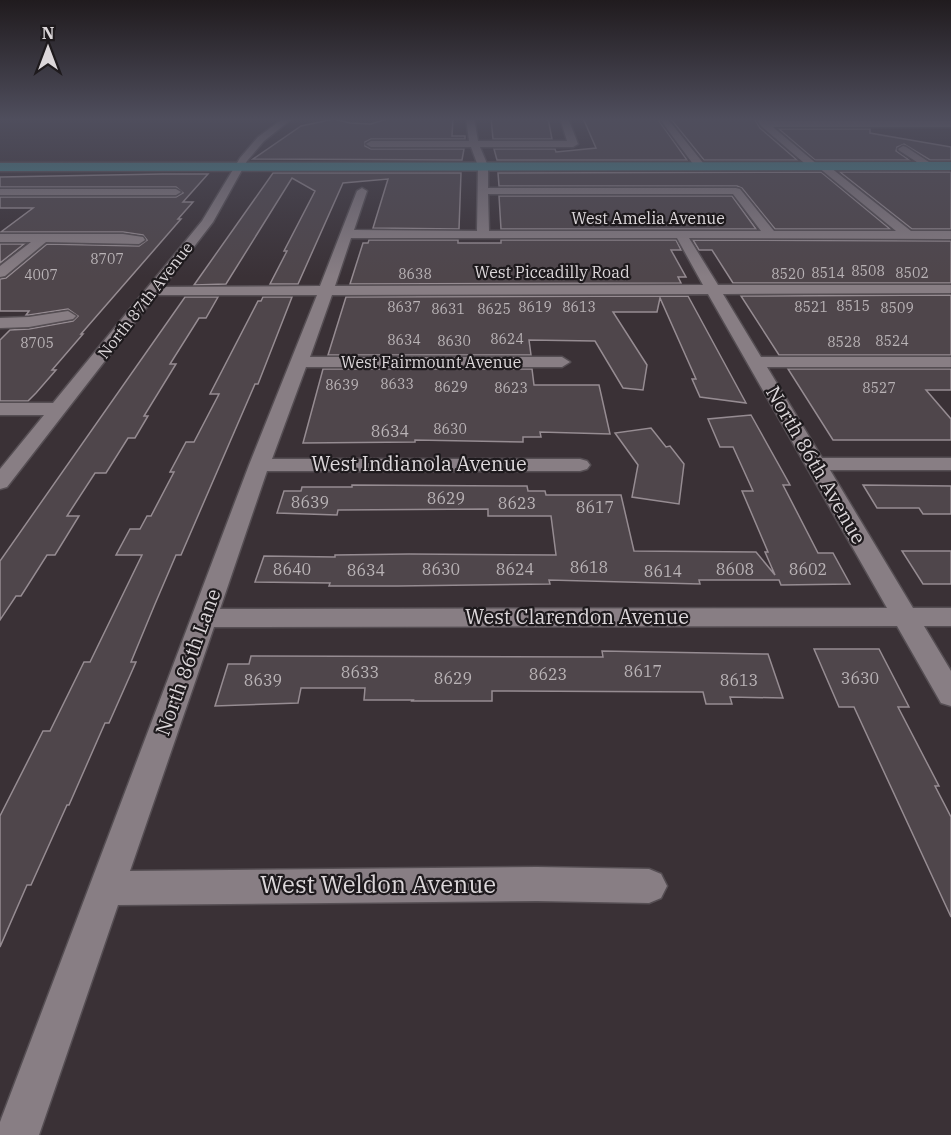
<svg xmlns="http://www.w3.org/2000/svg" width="951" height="1135" viewBox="0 0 951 1135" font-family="'IBM Plex Serif',serif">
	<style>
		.building { fill: #4f464b; stroke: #968c92; stroke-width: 1.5 }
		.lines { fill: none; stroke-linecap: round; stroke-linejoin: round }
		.minor-casing { stroke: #554e53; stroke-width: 3 }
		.major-casing { stroke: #554e53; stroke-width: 3 }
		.minor { fill: #887e84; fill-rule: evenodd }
		.major { fill: #408c94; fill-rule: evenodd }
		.labels { text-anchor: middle; stroke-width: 4.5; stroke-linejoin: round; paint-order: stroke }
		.far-number-label { font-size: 14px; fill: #b9b3b6 }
		.far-street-label { font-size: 16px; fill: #dcd7da; stroke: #1e1a1d }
		.number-label { font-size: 16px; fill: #b9b3b6 }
		.street-label { font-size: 20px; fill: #dcd7da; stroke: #1e1a1d }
		.near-street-label { font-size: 24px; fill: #dcd7da; stroke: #1e1a1d }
	</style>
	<rect width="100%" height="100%" fill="#3a3136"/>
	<!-- building -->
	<path class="building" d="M390,118H453L452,136H465V139H371L365,142V146L371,149H464L462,160L253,159L301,126L334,119L350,123L371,124Z
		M491,118H548L552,139H493Z
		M583,118H657L687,160H497L494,149H555L556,152L596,148Z
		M670,118H754L760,128L797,160H704Z
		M779,129H870V133L951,147V160H930L904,144L897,147L896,151L909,160H815Z
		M821,172L890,229H775L742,188L737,186H499L498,173Z
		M840,172H951V229H912Z
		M273,173H461L459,229L373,228L388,179L343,183L298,284H270L287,251H284L315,191L292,178L226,284L194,285Z
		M162,174H208L183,202H193L178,219H181L81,334H83L52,370H56L36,393L28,401H0V340L10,330L29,329L73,321L78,316L68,309L29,315H26L29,311H0V279L6,278L47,244L139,246L147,240L143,235L123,232H1L33,208H0V197H176L183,193L176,187H0V177Z
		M499,196H732L756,229H501Z
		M369,240H458V243H501V240H676L681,250H671L686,277H678L681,283L350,284L363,243H368Z
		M693,240L951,241V283H733L712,250H699Z
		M0,244H24L0,263Z
		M951,295V355H779L741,296Z
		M688,296L746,403L700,397L692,379H696L660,298L657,312H613L647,365L643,390L623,388L595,341L529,340L531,355H328L346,297Z
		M185,297H218L206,318H199L170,364H176L144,416H148L135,438H128L106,473H95L67,516H79L55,555H47L21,596H16L0,620V561Z
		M263,297H292L258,384H255L181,555H176L155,604L131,662H136L109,723H105L69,805H67L31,885H27L0,947V816L43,731H50L84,662H90L142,555H116L130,529H140L147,516H151L174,472H170L186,442H194L219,394H210L258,301H261Z
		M323,369H532L534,385H599L610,434L540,432L541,437H523V442L415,440V442L303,443Z
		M788,369H951V390H926L951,419V440H833Z
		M751,415L790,485H783L818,553H833L850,584L781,585L779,580H699L700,584L549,580L550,584L398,586H329L330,583L255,582L264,556L335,557V555L409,554L556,555L551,516H488V509L338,510L337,515L277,513L284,491H301L302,487H352V485L527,486L528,491H545L546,495H621L634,551L756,552L775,575L765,552H768L742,491H753L733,447H720L708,419Z
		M651,428L666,447L670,446L684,464L679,504L632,497L638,465L615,433Z
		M863,485L951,486V514H923L919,508H877Z
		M902,551H951V584H923Z
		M814,649H879L909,707H898L939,786H935L951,817V917L854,707H839Z
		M602,651L768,654L783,698L730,697L732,704H706L703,692L492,691V701H412L413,700H364L365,688H301L298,703L215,706L228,664H249L251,656L603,657Z"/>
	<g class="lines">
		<!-- minor casing -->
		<g class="minor-casing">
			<path id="minor" d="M284,118H293L264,141L247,161L213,222L163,287L320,286L357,191L362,188L367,191L354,230L477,231L478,166L471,147H371L366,144L371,141H469L466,118H474L478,141H567L560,118H568L578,144L573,147H480L488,166V188H736L740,189L774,231H896L818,167L810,168L761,126L756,118H763L767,121H951V127H773L818,165L826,164L911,231H951V239L689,238L718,285H951V293L723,294L761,357H951V367H767L822,458H951V470H830L913,608H951V626H924L951,671V706L941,703L897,626L214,627L130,871L537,867L649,869L661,874L667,886L661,898L649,903L537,901L118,905L39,1135H0V1122L249,465L317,295H156L7,487L0,489V469L44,415H0V403H53L202,221L240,158L258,137ZM488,194H733L761,231H489ZM351,238H677L703,285L335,286ZM708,294L887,608L220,609L267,471H580L587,469L590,465L587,461L580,459H272L306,367H562L570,362L562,357H310L332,295Z
				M659,118H667L704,164V168H696Z
				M903,146L906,147L935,166L926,168L900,151L898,149Z
				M0,189H176L181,192L176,195H0Z
				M0,234H123L143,237L145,240L139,244L46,242L5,276L0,277V266L31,242H0Z
				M68,311L76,316L73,319L29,327L0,328V318L29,317Z"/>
		</g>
		<!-- major casing -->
		<g class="major-casing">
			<path id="major" d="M951,162V170L0,171V163Z"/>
		</g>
		<!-- minor -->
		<use href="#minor" class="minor"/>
		<!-- major -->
		<use href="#major" class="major"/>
	</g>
	<!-- sky -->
	<linearGradient id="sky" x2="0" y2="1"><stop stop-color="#201b1e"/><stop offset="0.43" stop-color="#4f4e5d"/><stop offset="1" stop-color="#4f4e5d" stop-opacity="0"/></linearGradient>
	<rect width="951" height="277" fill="url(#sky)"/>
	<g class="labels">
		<!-- far-number labels -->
		<g class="far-number-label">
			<text x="107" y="264">8707</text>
			<text x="868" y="276">8508</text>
			<text x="828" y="278">8514</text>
			<text x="912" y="278">8502</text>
			<text x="415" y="279">8638</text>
			<text x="788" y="279">8520</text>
			<text x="41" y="280">4007</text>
			<text x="853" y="311">8515</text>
			<text x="404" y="312">8637</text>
			<text x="535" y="312">8619</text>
			<text x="579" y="312">8613</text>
			<text x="811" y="312">8521</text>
			<text x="897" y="313">8509</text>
			<text x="448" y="314">8631</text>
			<text x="494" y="314">8625</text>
			<text x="507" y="344">8624</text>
			<text x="404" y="345">8634</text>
			<text x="454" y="346">8630</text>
			<text x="892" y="346">8524</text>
			<text x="844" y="347">8528</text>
			<text x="37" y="348">8705</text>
			<text x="397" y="389">8633</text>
			<text x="342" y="390">8639</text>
			<text x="451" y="392">8629</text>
			<text x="511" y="393">8623</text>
			<text x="879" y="393">8527</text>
			<text x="450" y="434">8630</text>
		</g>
		<!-- far-street labels -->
		<g class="far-street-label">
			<text x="648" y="224">West Amelia Avenue</text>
			<text x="552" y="278">West Piccadilly Road</text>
			<text transform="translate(145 300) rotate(-52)" y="6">North 87th Avenue</text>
			<text x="431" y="368">West Fairmount Avenue</text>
		</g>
		<!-- number labels -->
		<g class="number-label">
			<text x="390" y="437">8634</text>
			<text x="446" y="504">8629</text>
			<text x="310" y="508">8639</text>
			<text x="517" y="509">8623</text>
			<text x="595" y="513">8617</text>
			<text x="589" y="573">8618</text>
			<text x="292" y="575">8640</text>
			<text x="441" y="575">8630</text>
			<text x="515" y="575">8624</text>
			<text x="735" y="575">8608</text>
			<text x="808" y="575">8602</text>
			<text x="366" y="576">8634</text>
			<text x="663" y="577">8614</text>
			<text x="643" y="677">8617</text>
			<text x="360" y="678">8633</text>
			<text x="548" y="680">8623</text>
			<text x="453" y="684">8629</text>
			<text x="860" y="684">3630</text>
			<text x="263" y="686">8639</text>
			<text x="739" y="686">8613</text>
		</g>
		<!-- street labels -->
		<g class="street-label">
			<text x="419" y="471">West Indianola Avenue</text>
			<text transform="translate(816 465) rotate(60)" y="7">North 86th Avenue</text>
			<text x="577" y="624">West Clarendon Avenue</text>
			<text transform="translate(188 662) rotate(-70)" y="7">North 86th Lane</text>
		</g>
		<!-- near-street labels -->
		<g class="near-street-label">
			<text x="378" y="893">West Weldon Avenue</text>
		</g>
	</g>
	<!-- north arrow -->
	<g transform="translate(48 48)" stroke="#1e1a1d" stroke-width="4.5" paint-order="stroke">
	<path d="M0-4.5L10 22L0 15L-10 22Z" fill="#dcd7da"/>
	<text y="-9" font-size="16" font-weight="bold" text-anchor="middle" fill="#dcd7da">N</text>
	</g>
</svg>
